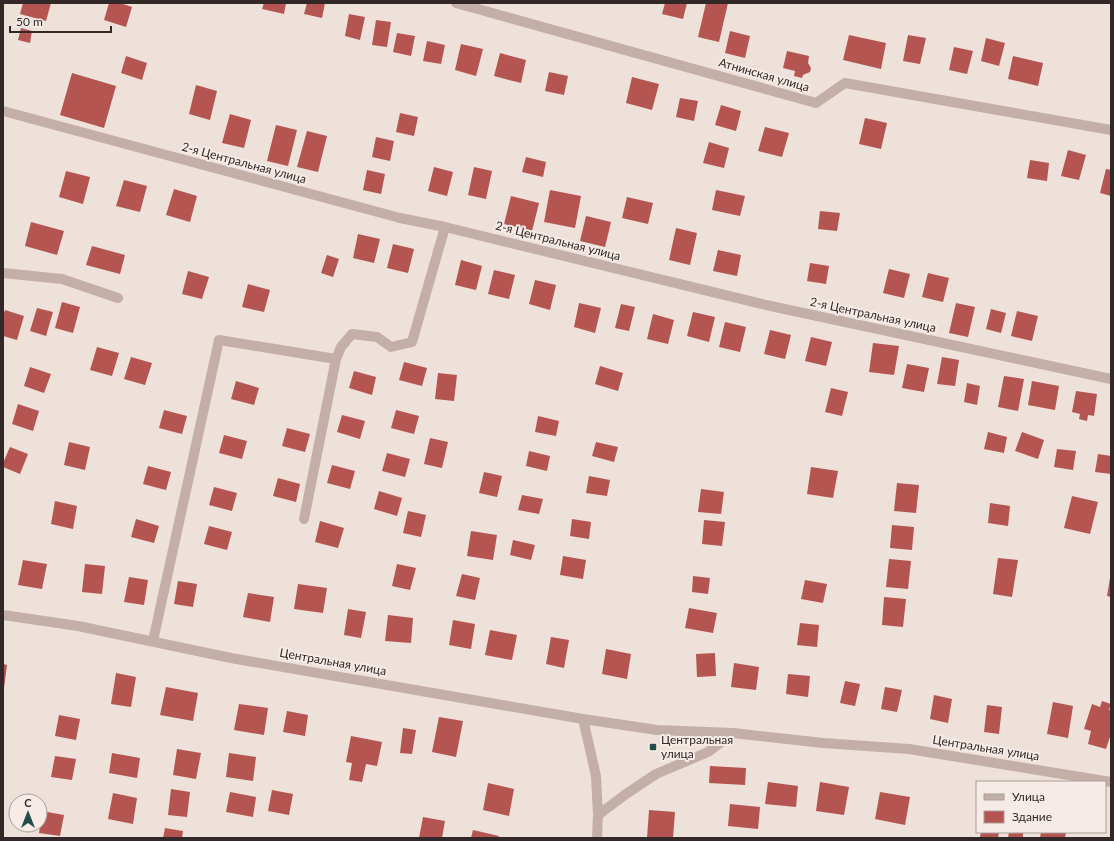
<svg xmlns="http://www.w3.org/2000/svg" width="1114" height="841" viewBox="0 0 1114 841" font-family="Lato,sans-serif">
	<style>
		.building { fill: #b55551 }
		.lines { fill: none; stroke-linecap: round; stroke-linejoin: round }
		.minor { stroke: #c4afa8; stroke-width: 10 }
		.poi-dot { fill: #224d48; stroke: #f6ebe6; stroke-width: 1.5 }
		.labels { text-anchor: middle; stroke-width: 4; stroke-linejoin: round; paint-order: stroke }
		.street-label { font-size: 12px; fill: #322827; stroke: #f6ebe6 }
		.poi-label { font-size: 12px; fill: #322827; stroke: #f6ebe6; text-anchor: start }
	</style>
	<rect width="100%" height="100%" fill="#ede1da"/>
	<!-- building -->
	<path class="building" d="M23,3H51L46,21L20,14Z
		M109,3H120L132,7L126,27L104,20Z
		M264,3H286L284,14L262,9Z
		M307,3H325L322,18L304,14Z
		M665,3H687L683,19L662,14Z
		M706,3H728L719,42L698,37Z
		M349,14L365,17L360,40L345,36Z
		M376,20L391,22L387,47L372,45Z
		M21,28L32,31L30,43L18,40Z
		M730,31L750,36L745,58L725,53Z
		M397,33L415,36L411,56L393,52Z
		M849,35L886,43L881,69L843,60Z
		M908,35L926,38L920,64L903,61Z
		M986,38L1005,43L999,66L981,61Z
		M427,41L445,45L441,64L423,61Z
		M461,44L483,49L476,76L455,70Z
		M954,47L973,51L967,74L949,70Z
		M787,51L809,56L808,63L811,68L810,72L803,75L802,78L794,76L795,71L783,68Z
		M500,53L526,60L521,83L494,76Z
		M126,56L147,63L142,80L121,73Z
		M1013,56L1043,63L1038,86L1008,79Z
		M549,72L568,76L564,95L545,91Z
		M72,73L116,86L104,128L60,115Z
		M632,77L659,84L652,110L626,103Z
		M196,85L217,91L210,120L189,114Z
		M680,98L698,101L694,121L676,117Z
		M721,105L741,111L736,131L715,125Z
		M400,113L418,117L414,136L396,132Z
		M230,114L251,120L244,148L222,143Z
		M865,118L887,123L881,149L859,144Z
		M276,125L297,130L288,166L267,161Z
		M765,127L789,133L782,157L758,151Z
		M307,131L327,136L318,172L297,167Z
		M376,137L394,141L390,161L372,157Z
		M709,142L729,148L724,168L703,163Z
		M1068,150L1086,155L1079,180L1061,176Z
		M526,157L546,162L543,177L522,172Z
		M1030,160L1049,163L1047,181L1027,178Z
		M434,167L453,172L447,196L428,191Z
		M474,167L492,171L486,199L468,195Z
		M1106,169L1111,170V196L1100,193Z
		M367,170L385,174L381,194L363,190Z
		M66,171L90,177L83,204L59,197Z
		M124,180L147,186L140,212L116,206Z
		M174,189L197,196L190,222L166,215Z
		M550,190L581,196L575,228L544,222Z
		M716,190L745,196L740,216L712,210Z
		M511,196L539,203L532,231L504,224Z
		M627,197L653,203L648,224L622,218Z
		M820,211L840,213L837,231L818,229Z
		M586,216L611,222L605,247L580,241Z
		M31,222L64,231L57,255L25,246Z
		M676,228L697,233L690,265L669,260Z
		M358,234L380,239L374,263L353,258Z
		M393,244L414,249L408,273L387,268Z
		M92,246L125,255L120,274L86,265Z
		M718,250L741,255L737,276L713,271Z
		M327,255L339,259L333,277L321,273Z
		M461,260L482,266L476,290L455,285Z
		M810,263L829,266L826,284L807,281Z
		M889,269L910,274L904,298L883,293Z
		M494,270L515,275L509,299L488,294Z
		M188,271L209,277L202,299L182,294Z
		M928,273L949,278L943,302L922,297Z
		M535,280L556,285L550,310L529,304Z
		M248,284L270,290L264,312L242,307Z
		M62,302L80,307L73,333L55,328Z
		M579,303L601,308L595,333L574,327Z
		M956,303L975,307L968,337L949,333Z
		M621,304L635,307L629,331L615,328Z
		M37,308L53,312L46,336L30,331Z
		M991,309L1006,313L1001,333L986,329Z
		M5,310L24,316L17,340L3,336V316Z
		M1017,311L1038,316L1032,341L1011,336Z
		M693,312L715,317L709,342L687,336Z
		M653,314L674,320L668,344L647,339Z
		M725,322L746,327L740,352L719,347Z
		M770,330L791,335L785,359L764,354Z
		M811,337L832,342L826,366L805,361Z
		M873,343L899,346L894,375L869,372Z
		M97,347L119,353L112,376L90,370Z
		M131,357L152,363L145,385L124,379Z
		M942,357L959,360L955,386L937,384Z
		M404,362L427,368L422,386L399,380Z
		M907,364L929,368L924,392L902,388Z
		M600,366L623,373L618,391L595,384Z
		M30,367L51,374L44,393L24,386Z
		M354,371L376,377L372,395L349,388Z
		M438,373L457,375L454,401L435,399Z
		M1004,376L1024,379L1018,411L998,407Z
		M236,381L259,388L254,405L231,399Z
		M1032,381L1059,386L1055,410L1028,405Z
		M967,383L980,386L977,405L964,402Z
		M831,388L848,392L842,416L825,412Z
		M1076,391L1097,394L1094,416L1088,415L1087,421L1079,419L1080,414L1072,412Z
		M18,404L39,411L33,431L12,424Z
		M164,410L187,416L182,434L159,428Z
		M396,410L419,416L414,434L391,428Z
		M342,415L365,421L360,439L337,432Z
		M538,416L559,421L556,436L535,432Z
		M287,428L310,434L305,452L282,446Z
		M988,432L1007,437L1004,453L984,449Z
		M1022,432L1044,440L1038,459L1015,451Z
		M224,435L247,441L242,459L219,453Z
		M430,438L448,442L442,468L424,464Z
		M69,442L90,447L85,470L64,465Z
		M596,442L618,447L614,462L592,456Z
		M10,447L28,454L20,474L3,467V463Z
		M1057,449L1076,451L1073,470L1054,467Z
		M529,451L550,456L547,471L526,466Z
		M387,453L410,459L405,477L382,471Z
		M1098,454L1111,456V474L1095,472Z
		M332,465L355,471L350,489L327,483Z
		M148,466L171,472L166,490L143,484Z
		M811,467L838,471L833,498L807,494Z
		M484,472L502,476L497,497L479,493Z
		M589,476L610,480L607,496L586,493Z
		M278,478L300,484L296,502L273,496Z
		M897,483L919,485L916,513L894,511Z
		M214,487L237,493L232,511L209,505Z
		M701,489L724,492L721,514L698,512Z
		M379,491L402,498L397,516L374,509Z
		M522,495L543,499L539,514L518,510Z
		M1072,496L1098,502L1090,534L1064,528Z
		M55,501L77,506L73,529L51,524Z
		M990,503L1010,506L1008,526L988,523Z
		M408,511L426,515L421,537L403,533Z
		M136,519L159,526L154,543L131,537Z
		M572,519L591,522L589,539L570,536Z
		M704,520L725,522L722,546L702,544Z
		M320,521L344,528L338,548L315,542Z
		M892,525L914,527L912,550L890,548Z
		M209,526L232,532L227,550L204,544Z
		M471,531L497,535L493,560L467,556Z
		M513,540L535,545L531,560L510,555Z
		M563,556L586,560L583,579L560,575Z
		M998,558L1018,560L1012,597L993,594Z
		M889,559L911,561L908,589L886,587Z
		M23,560L47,564L42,589L18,585Z
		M85,564L105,566L102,594L82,592Z
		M397,564L416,568L410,590L392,586Z
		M462,574L480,578L475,600L456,596Z
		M693,576L710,578L708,594L692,592Z
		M129,577L148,580L144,605L124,602Z
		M1110,578H1111V597L1107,596Z
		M805,580L827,584L823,603L801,599Z
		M178,581L197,584L193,607L174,604Z
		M298,584L327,588L323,613L294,609Z
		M248,593L274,597L270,622L243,617Z
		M884,597L906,599L903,627L882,625Z
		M689,608L717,613L713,633L685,628Z
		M348,609L366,612L361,638L344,635Z
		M388,615L413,618L411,643L385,641Z
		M453,620L475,624L471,649L449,645Z
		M800,623L819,625L817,647L797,645Z
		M490,630L517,635L512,660L485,655Z
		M551,637L569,640L564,668L546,664Z
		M606,649L631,654L627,679L602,674Z
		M715,653L716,676L697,677L696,654Z
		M734,663L759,667L756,690L731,687Z
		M3,664L7,665L4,688H3Z
		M116,673L136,677L131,707L111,704Z
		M788,674L810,676L808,697L786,694Z
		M845,681L860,684L855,706L840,703Z
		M166,687L198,693L193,721L160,715Z
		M885,687L902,690L897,712L881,709Z
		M934,695L952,699L948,723L930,719Z
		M1102,701L1111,704L1109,710H1111V734L1106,749L1088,744L1091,731L1084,729L1092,704L1100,707Z
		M1053,702L1073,706L1068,738L1047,734Z
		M239,704L268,708L264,735L234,730Z
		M987,705L1002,707L999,734L984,732Z
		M287,711L308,715L305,736L283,732Z
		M59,715L80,719L76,740L55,736Z
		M439,717L463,721L456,757L432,752Z
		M403,728L416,730L412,754L400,753Z
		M351,736L382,742L377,766L366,764L362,782L349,780L352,763L346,762Z
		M177,749L201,753L196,779L173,775Z
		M112,753L140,758L137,778L109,773Z
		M229,753L256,757L253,781L226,777Z
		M55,756L76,759L72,780L51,777Z
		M710,766L746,768L745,785L709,783Z
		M768,782L798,786L796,807L765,804Z
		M820,782L849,787L844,815L816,811Z
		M488,783L514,789L509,816L483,810Z
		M171,789L190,792L187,817L168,815Z
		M272,790L293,794L289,815L268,811Z
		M230,792L256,797L253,817L226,812Z
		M880,792L910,797L905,825L875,819Z
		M113,793L137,798L133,824L108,819Z
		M730,804L760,807L758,829L728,826Z
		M649,810L675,812L673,838H647Z
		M42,811L64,815L60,836L39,833Z
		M423,817L445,821L442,838H419Z
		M165,828L183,831L182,838H163Z
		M473,830L499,836L498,838H471Z
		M981,832H999L998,838L980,837Z
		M1009,832H1023V838H1008Z
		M1041,832H1066L1065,838H1040Z"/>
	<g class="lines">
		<!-- minor -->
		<path class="minor" d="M456,3L816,103L845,83L1111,130
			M3,111L400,218L445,227L766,305L1111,379
			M3,273L62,279L118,298
			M336,359L341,347L352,334L377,337L391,347L412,342L445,227
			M3,615L78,626L231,658L583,719L657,730L733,733L823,743L909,749L1111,782
			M153,641L219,340L336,359L304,519
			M583,719L596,776L598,815L597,838
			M598,815L626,794L656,774L708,752L733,733"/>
	</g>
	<!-- markers -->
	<rect class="poi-dot" x="649" y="743" width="8" height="8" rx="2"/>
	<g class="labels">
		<!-- street labels -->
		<g class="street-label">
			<text transform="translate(764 75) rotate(16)" y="4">Атнинская улица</text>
			<text transform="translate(244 163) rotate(15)" y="4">2-я Центральная улица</text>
			<text transform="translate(558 241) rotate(14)" y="4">2-я Центральная улица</text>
			<text transform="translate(873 315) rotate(12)" y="4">2-я Центральная улица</text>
			<text transform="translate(333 662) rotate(10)" y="4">Центральная улица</text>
			<text transform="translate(986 748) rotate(9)" y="4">Центральная улица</text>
		</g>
		<!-- poi labels -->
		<g class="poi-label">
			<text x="661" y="744">Центральная<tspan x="661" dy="14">улица</tspan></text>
		</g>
	</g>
	<!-- border -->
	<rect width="1114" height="841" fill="none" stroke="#322827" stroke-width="8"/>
	<!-- legend -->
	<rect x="976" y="781" width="130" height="52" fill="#f6ebe6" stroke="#a89d9a"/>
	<rect x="984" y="794" width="20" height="6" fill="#c4afa8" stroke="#a89d9a"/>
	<text x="1012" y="801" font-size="12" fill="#322827">Улица</text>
	<rect x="984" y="811" width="20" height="12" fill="#b55551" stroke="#a89d9a"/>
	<text x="1012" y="821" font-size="12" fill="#322827">Здание</text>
	<!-- north arrow -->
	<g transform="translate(28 813)"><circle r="19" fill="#f6ebe6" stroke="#a89d9a"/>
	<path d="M0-3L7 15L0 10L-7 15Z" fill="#224d48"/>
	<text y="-6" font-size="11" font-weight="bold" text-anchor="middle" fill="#322827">С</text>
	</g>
	<!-- scale -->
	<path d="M10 26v6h101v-6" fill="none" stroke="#322827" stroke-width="2"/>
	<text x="16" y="26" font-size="12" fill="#322827" stroke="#f6ebe6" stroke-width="3" paint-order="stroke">50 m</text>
</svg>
